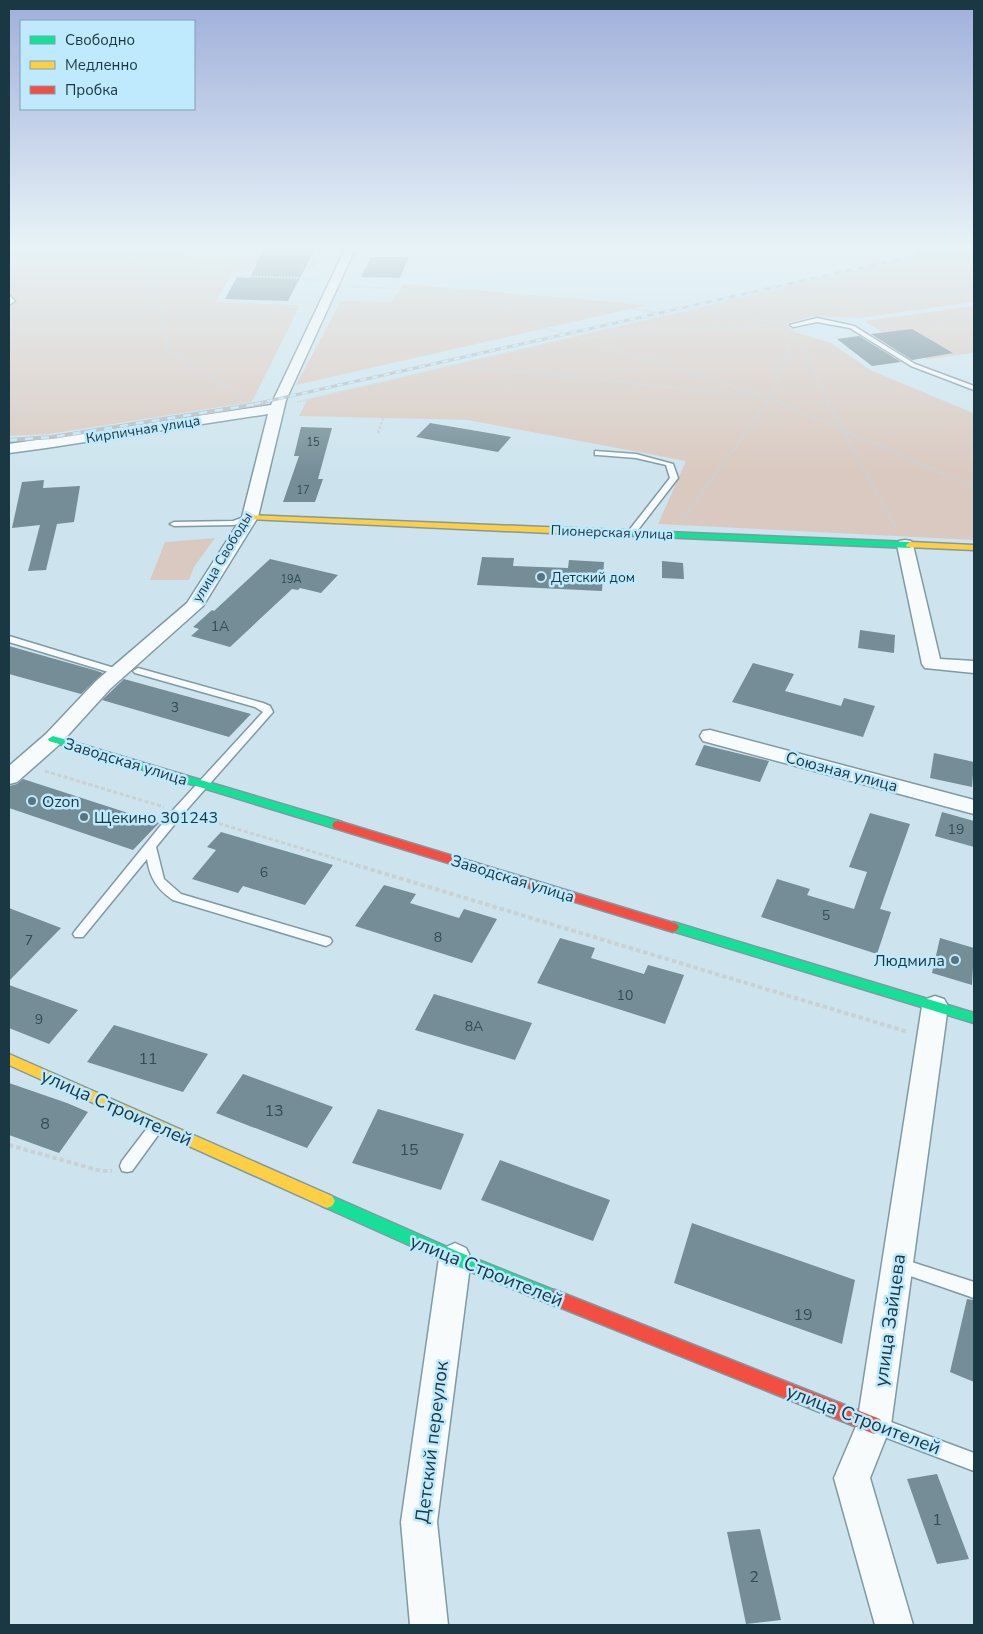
<svg xmlns="http://www.w3.org/2000/svg" width="983" height="1634" viewBox="0 0 983 1634" font-family="'Nunito Sans',sans-serif">
	<style>
		.green { fill: #dac9c0 }
		.building { fill: #748d96 }
		.lines { fill: none; stroke-linecap: round; stroke-linejoin: round }
		.lane-casing { stroke: #8199a3; stroke-width: 3 }
		.street-casing { stroke: #8199a3; stroke-width: 3 }
		.fast-casing { stroke: #8199a3; stroke-width: 3 }
		.slow-casing { stroke: #8199a3; stroke-width: 3 }
		.jam-casing { stroke: #8199a3; stroke-width: 3 }
		.path-far3 { stroke: #cad1d4; stroke-width: 2; stroke-dasharray: 2 1; stroke-linecap: butt }
		.path-far2 { stroke: #cad1d4; stroke-width: 2.5; stroke-dasharray: 2.5 2; stroke-linecap: butt }
		.path-far1 { stroke: #cad1d4; stroke-width: 3; stroke-dasharray: 4 2.5; stroke-linecap: butt }
		.path { stroke: #cad1d4; stroke-width: 4; stroke-dasharray: 4.5 3; stroke-linecap: butt }
		.lane { fill: #f8fbfc; fill-rule: evenodd }
		.street { fill: #f8fbfc; fill-rule: evenodd }
		.fast { fill: #16e098; fill-rule: evenodd }
		.slow { fill: #ffcf43; fill-rule: evenodd }
		.jam { fill: #f24e42; fill-rule: evenodd }
		.rail-far1-casing { stroke: #b5bcbf; stroke-width: 3 }
		.rail-casing { stroke: #b5bcbf; stroke-width: 4 }
		.rail-far1 { stroke: #bfe9fc; stroke-width: 2; stroke-dasharray: 6; stroke-linecap: butt }
		.rail { stroke: #bfe9fc; stroke-width: 2.5; stroke-dasharray: 8; stroke-linecap: butt }
		.poi-dot { fill: #597480; stroke: #bfe9fc; stroke-width: 2 }
		.labels { text-anchor: middle; stroke-width: 5; stroke-linejoin: round; paint-order: stroke }
		.far-number-label { font-size: 11px; fill: #304d58 }
		.far-street-label { font-size: 14px; fill: #1a3844; stroke: #bfe9fc }
		.far-poi-label { font-size: 14px; fill: #1a3844; stroke: #bfe9fc; text-anchor: start }
		.number-label { font-size: 14px; fill: #304d58 }
		.street-label { font-size: 16px; fill: #1a3844; stroke: #bfe9fc }
		.poi-label { font-size: 16px; fill: #1a3844; stroke: #bfe9fc; text-anchor: start }
		.near-number-label { font-size: 16px; fill: #304d58 }
		.near-street-label { font-size: 19px; fill: #1a3844; stroke: #bfe9fc }
	</style>
	<rect width="100%" height="100%" fill="#cde4ee"/>
	<!-- green -->
	<path class="green" d="M9,247H163L190,257L316,260V267L234,271L215,302L300,305L252,402L49,434L9,436Z
		M974,251V302L859,318L812,316L785,324L795,332L831,343L870,370L973,413L974,416V540L658,524L686,461L468,420L299,416L307,400L929,254Z
		M404,284L647,305L296,385L341,301L391,302Z
		M974,306V353L927,359L864,321Z
		M215,538L194,567L189,580H150L165,542Z"/>
	<!-- building -->
	<path class="building" d="M264,247H316L288,301L225,299L237,277L250,278Z
		M371,257H409L400,278L361,277Z
		M912,329L953,353L912,360L871,334Z
		M859,336L901,362L872,366L837,339Z
		M430,423L483,432L511,437L498,452L416,437Z
		M301,427L332,428L318,479H323L315,502H283L299,456H294Z
		M44,480L43,488L80,486L74,522L57,524L46,570L28,571L40,525L12,528L22,482Z
		M482,557L514,558L513,566L568,568L569,560L604,562L602,591L477,585Z
		M270,559L338,575L321,593L300,588L298,590L292,589L230,647L191,636L199,629L193,627L212,610L214,611Z
		M662,561L683,563L684,579L662,578Z
		M860,630L895,635L894,653L858,648Z
		M9,646L94,670L103,673L81,694L9,674Z
		M753,663L794,674L785,691L841,706L844,698L875,706L863,737L732,702Z
		M124,679L251,714L229,737L102,700Z
		M704,745L769,761L760,782L695,765Z
		M934,753L974,762L972,787L930,778Z
		M23,779L159,823L133,850L9,808V786L17,784Z
		M942,812L974,821V847L935,836Z
		M870,813L910,824L880,909L891,912L877,954L761,917L777,879L810,889L807,895L854,909L867,872L849,867Z
		M221,832L333,865L305,905L243,886L238,893L192,879L216,850L207,847Z
		M384,885L416,894L410,903L459,918L464,909L497,919L472,963L355,926Z
		M9,908L61,928L9,981Z
		M560,938L595,948L591,958L644,974L648,965L684,975L665,1024L537,983Z
		M940,938L974,948L972,985L932,973Z
		M9,985L78,1010L49,1044L9,1028Z
		M434,994L532,1023L515,1060L415,1030Z
		M114,1025L208,1054L183,1092L87,1062Z
		M243,1074L333,1107L307,1148L216,1113Z
		M9,1083L67,1103L88,1112L59,1153L9,1135Z
		M378,1109L464,1134L441,1190L352,1163Z
		M500,1160L610,1200L593,1241L481,1200Z
		M692,1223L855,1280L842,1344L674,1283Z
		M967,1299L974,1300V1382L950,1372Z
		M937,1474L969,1559L937,1564L907,1479Z
		M760,1529L781,1620L746,1624L727,1532Z"/>
	<g class="lines">
		<!-- lane casing -->
		<g class="lane-casing">
			<path id="lane" d="M9,295L15,301L9,305Z
				M817,318L854,326L915,364L974,386V390L911,366L850,328L817,322L793,327L790,325Z
				M595,451L636,454L673,464L678,478L634,535H628L627,533L670,478L666,465L636,458L598,455H595Z
				M250,515H253V519L234,525L174,526L170,524L174,522L233,521Z
				M9,636L121,670L123,672L121,674H115L9,642Z
				M138,668L263,703L270,706L273,712L183,814L156,847L164,879L181,894L330,938L332,941L330,944L326,946L173,900C157,889 150,878 147,859L83,937H75L73,934L75,931L175,808L263,712L255,707L135,673L133,671Z
				M156,1121L161,1123L163,1127L161,1131L132,1171L127,1172L122,1171L120,1166L122,1161L151,1123Z
				M899,1258L974,1282V1298L893,1270L891,1265L893,1260Z
				M880,1418L974,1453V1471L874,1433L871,1427L874,1421Z"/>
		</g>
		<!-- street casing -->
		<g class="street-casing">
			<path id="street" d="M346,247H356L286,400L258,517L203,606L110,689L60,744L17,782L9,784V766L46,734L96,681L187,603L242,517L268,414L46,448L9,453V444L271,405Z
				M905,540L911,541L913,545L940,659L974,661V673L925,668L922,664L897,545L899,541Z
				M710,730L974,800V814L703,741L700,736L703,731Z
				M935,996L944,999L948,1006L891,1425L870,1478L913,1625H875L834,1478L857,1424L922,1006L926,999Z
				M455,1243L466,1248L471,1258L437,1522L448,1625H410L401,1522L439,1258L444,1248Z"/>
		</g>
		<!-- fast casing -->
		<g class="fast-casing">
			<path id="fast" d="M593,529L910,542L914,545L910,548L590,534V530Z
				M53,736L342,822L344,825L342,828H334L49,741L48,739Z
				M673,922L974,1013V1023L669,930L667,927L669,924Z
				M327,1194L461,1253L561,1293L563,1298L561,1303L555,1306L449,1263L322,1206L319,1201L322,1196Z"/>
		</g>
		<!-- slow casing -->
		<g class="slow-casing">
			<path id="slow" d="M247,515L593,529L597,532L593,535L250,519H247Z
				M910,542L974,545V550L907,547L906,545Z
				M9,1054L332,1196L335,1201L332,1206L327,1208L322,1206L9,1065Z"/>
		</g>
		<!-- jam casing -->
		<g class="jam-casing">
			<path id="jam" d="M338,821L677,924L679,927L677,930L673,932L334,828L332,825L334,822Z
				M555,1290L880,1419L883,1425L880,1431L874,1434L549,1303L547,1298L549,1293Z"/>
		</g>
		<!-- path-far3 -->
		<path class="path-far3" d="M62,247L152,267L219,271L236,276L301,278L318,281
			M152,267L168,350L241,396L247,397
			M349,286L477,294L546,328L770,398L784,404
			M480,295L632,308L665,315
			M841,311L859,305L974,290
			M674,315L741,317L782,323
			M935,320L974,315
			M586,337L777,324
			M797,337L829,404
			M458,365L762,397
			M297,402L929,254L974,251
			M766,404L770,398L793,337"/>
		<!-- path-far2 -->
		<path class="path-far2" d="M781,403L974,487
			M828,403L896,529
			M378,433L383,418
			M683,519L767,403"/>
		<!-- path-far1 -->
		<path class="path-far1" d="M45,771L164,807
			M194,816L360,866"/>
		<!-- path -->
		<path class="path" d="M356,865L908,1032
			M9,1145L101,1171H112"/>
		<!-- lane -->
		<use href="#lane" class="lane"/>
		<!-- street -->
		<use href="#street" class="street"/>
		<!-- fast -->
		<use href="#fast" class="fast"/>
		<!-- slow -->
		<use href="#slow" class="slow"/>
		<!-- jam -->
		<use href="#jam" class="jam"/>
		<!-- rail-far1 casing -->
		<g class="rail-far1-casing">
			<path id="rail-far1" d="M255,404L953,247"/>
		</g>
		<!-- rail casing -->
		<g class="rail-casing">
			<path id="rail" d="M9,440L53,437L263,403"/>
		</g>
		<!-- rail-far1 -->
		<use href="#rail-far1" class="rail-far1"/>
		<!-- rail -->
		<use href="#rail" class="rail"/>
	</g>
	<!-- sky -->
	<linearGradient id="sky" x2="0" y2="1"><stop stop-color="#9fafda"/><stop offset="0.52" stop-color="#e8f3f7"/><stop offset="1" stop-color="#e8f3f7" stop-opacity="0"/></linearGradient>
	<rect width="983" height="475" fill="url(#sky)"/>
	<!-- markers -->
	<g class="poi-dot">
		<circle cx="541" cy="577" r="5"/>
		<circle cx="32" cy="801" r="5"/>
		<circle cx="84" cy="817" r="5"/>
		<circle cx="955" cy="960" r="5"/>
	</g>
	<g class="labels">
		<!-- far-number labels -->
		<g class="far-number-label">
			<text x="313" y="446">15</text>
			<text x="303" y="494">17</text>
			<text x="291" y="583">19А</text>
		</g>
		<!-- far-street labels -->
		<g class="far-street-label">
			<text transform="translate(143 429) rotate(-9)" y="5">Кирпичная улица</text>
			<text transform="translate(612 532) rotate(2)" y="5">Пионерская улица</text>
			<text transform="translate(222 557) rotate(-59)" y="5">улица Свободы</text>
		</g>
		<!-- far-poi labels -->
		<g class="far-poi-label">
			<text x="551" y="582">Детский дом</text>
		</g>
		<!-- number labels -->
		<g class="number-label">
			<text x="220" y="631">1А</text>
			<text x="175" y="712">3</text>
			<text x="956" y="834">19</text>
			<text x="264" y="877">6</text>
			<text x="826" y="920">5</text>
			<text x="438" y="942">8</text>
			<text x="29" y="945">7</text>
			<text x="625" y="1000">10</text>
			<text x="39" y="1024">9</text>
			<text x="474" y="1031">8А</text>
		</g>
		<!-- street labels -->
		<g class="street-label">
			<text transform="translate(126 761) rotate(17)" y="6">Заводская улица</text>
			<text transform="translate(842 771) rotate(15)" y="6">Союзная улица</text>
			<text transform="translate(513 878) rotate(17)" y="6">Заводская улица</text>
		</g>
		<!-- poi labels -->
		<g class="poi-label">
			<text x="42" y="807">Ozon</text>
			<text x="94" y="823">Щекино 301243</text>
			<text x="945" y="966" text-anchor="end">Людмила</text>
		</g>
		<!-- near-number labels -->
		<g class="near-number-label">
			<text x="148" y="1064">11</text>
			<text x="274" y="1116">13</text>
			<text x="45" y="1129">8</text>
			<text x="409" y="1155">15</text>
			<text x="803" y="1320">19</text>
			<text x="937" y="1525">1</text>
			<text x="754" y="1582">2</text>
		</g>
		<!-- near-street labels -->
		<g class="near-street-label">
			<text transform="translate(117 1107) rotate(24)" y="7">улица Строителей</text>
			<text transform="translate(487 1270) rotate(22)" y="7">улица Строителей</text>
			<text transform="translate(889 1320) rotate(-82)" y="7">улица Зайцева</text>
			<text transform="translate(864 1419) rotate(21)" y="7">улица Строителей</text>
			<text transform="translate(431 1442) rotate(-83)" y="7">Детский переулок</text>
		</g>
	</g>
	<!-- border -->
	<rect width="983" height="1634" fill="none" stroke="#1a3844" stroke-width="20"/>
	<!-- legend -->
	<rect x="20" y="20" width="175" height="90" fill="#bfe9fc" stroke="#7da2b2"/>
	<rect x="30" y="36" width="25" height="8" fill="#16e098" stroke="#7da2b2"/>
	<text x="65" y="45" font-size="15" fill="#1a3844">Свободно</text>
	<rect x="30" y="61" width="25" height="8" fill="#ffcf43" stroke="#7da2b2"/>
	<text x="65" y="70" font-size="15" fill="#1a3844">Медленно</text>
	<rect x="30" y="86" width="25" height="8" fill="#f24e42" stroke="#7da2b2"/>
	<text x="65" y="95" font-size="15" fill="#1a3844">Пробка</text>
</svg>
